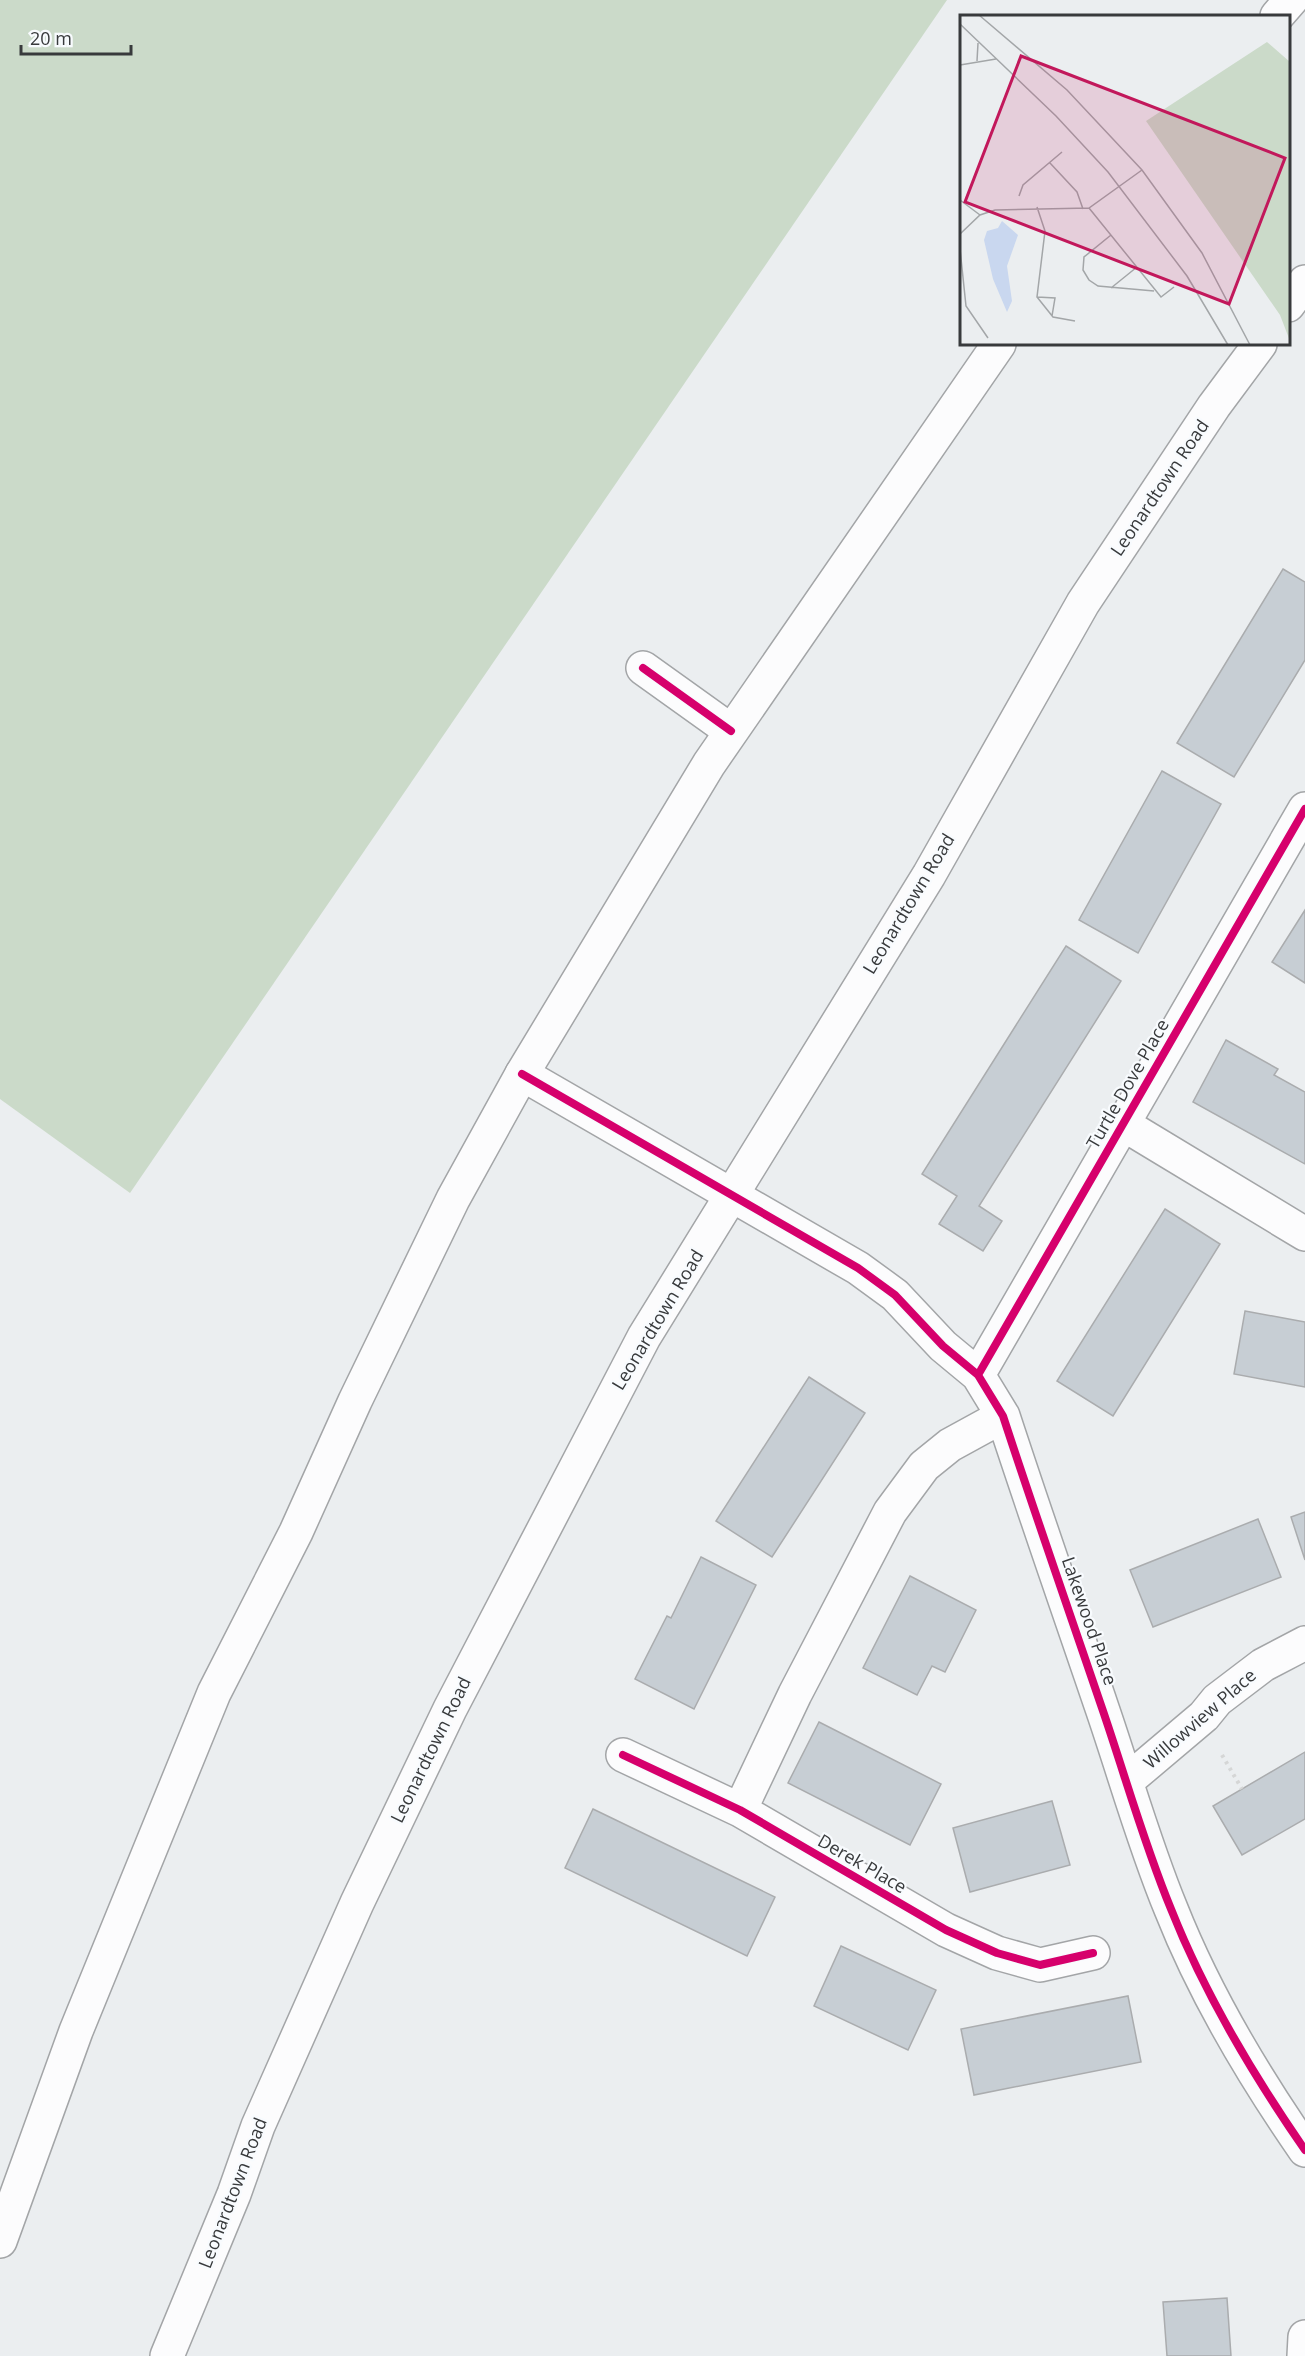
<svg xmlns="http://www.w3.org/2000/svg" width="1305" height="2356" viewBox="0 0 1305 2356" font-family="'Open Sans',sans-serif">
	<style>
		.green { fill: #cbdac9 }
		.building { fill: #c7ced4; stroke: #aaacae; stroke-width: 1.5 }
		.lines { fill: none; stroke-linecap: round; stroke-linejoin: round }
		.minor-casing { stroke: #a3a5a7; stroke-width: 36 }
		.highway-casing { stroke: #a3a5a7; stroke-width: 36 }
		.path { stroke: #d5d6d6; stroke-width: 4; stroke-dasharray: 3 4.5; stroke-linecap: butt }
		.minor { stroke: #fcfcfd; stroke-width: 33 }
		.highway { stroke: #fcfcfd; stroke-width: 33 }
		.cycleway-casing { stroke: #f8fbfe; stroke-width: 11 }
		.cycleway { stroke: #d6006c; stroke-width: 8 }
		.labels { text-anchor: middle; stroke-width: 4.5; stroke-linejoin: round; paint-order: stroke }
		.street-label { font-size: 18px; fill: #383a3c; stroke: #f8fbfe }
		.inset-road { fill: none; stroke: #a3a6a8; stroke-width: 1.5 }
		.view { fill: #c2185b; fill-opacity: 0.15; stroke: #c2185b; stroke-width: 3 }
		.inset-edge { fill: none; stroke: #383a3c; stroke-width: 3 }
	</style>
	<rect width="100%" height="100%" fill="#ebeef0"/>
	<!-- green -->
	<path class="green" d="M0,0H947L130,1193L0,1099Z"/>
	<!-- building -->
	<path class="building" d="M1283,569L1305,582V660L1234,777L1177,743Z
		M1162,771L1221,804L1138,953L1079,920Z
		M1305,910V983L1272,962Z
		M1066,946L1121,981L979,1206L1002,1221L983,1251L939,1224L957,1196L922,1174Z
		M1226,1040L1278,1069L1274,1075L1305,1092V1164L1193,1102Z
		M1165,1209L1220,1244L1113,1416L1057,1381Z
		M1245,1311L1305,1322V1387L1234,1374Z
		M809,1377L865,1413L772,1557L716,1521Z
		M1305,1512V1560L1291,1517Z
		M1258,1519L1281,1577L1153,1627L1130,1570Z
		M701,1557L756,1585L694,1709L635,1679L667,1616L671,1618Z
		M910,1576L976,1610L945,1672L932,1666L917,1695L863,1668Z
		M819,1722L941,1784L910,1845L788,1783Z
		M1305,1752V1819L1242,1855L1213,1806Z
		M1052,1801L1070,1865L970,1892L953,1828Z
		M593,1809L775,1897L747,1956L565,1868Z
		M841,1946L936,1990L908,2050L814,2006Z
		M1128,1996L1141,2062L974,2095L961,2029Z
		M1227,2298L1231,2356H1167L1163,2302Z"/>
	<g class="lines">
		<!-- minor casing -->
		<g class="minor-casing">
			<path id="minor" d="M643,668L731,731
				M522,1074L858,1268L895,1295L943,1346L978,1375L1003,1416C1035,1514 1069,1611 1102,1708C1125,1775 1144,1844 1171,1909C1205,1995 1253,2075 1305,2150
				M1123,1124L1305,1234
				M978,1375L1305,809
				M623,1755L740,1810L946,1930L997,1953L1040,1965L1093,1953
				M1127,1781L1204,1716L1217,1700L1263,1665L1305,1643
				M740,1810L795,1694L890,1512L924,1466L950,1445L1003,1416
				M1304,2356L1305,2337"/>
		</g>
		<!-- highway casing -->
		<g class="highway-casing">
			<path id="highway" d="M1277,16L1291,0
				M1288,305L1305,282
				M0,2241L76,2031L214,1693L296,1532L355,1401L453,1199L522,1074L709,764L999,344
				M167,2356L234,2194L258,2126L357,1903L450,1709L644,1337L929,875L1083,603L1214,406L1260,344"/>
		</g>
		<!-- path -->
		<path class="path" d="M1222,1755L1242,1789"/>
		<!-- minor -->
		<use href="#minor" class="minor"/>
		<!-- highway -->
		<use href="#highway" class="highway"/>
		<!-- cycleway casing -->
		<g class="cycleway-casing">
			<path id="cycleway" d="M643,668L731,731
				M522,1074L858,1268L895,1295L943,1346L978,1375L1003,1416C1035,1514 1069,1611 1102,1708C1125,1775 1144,1844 1171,1909C1205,1995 1253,2075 1305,2150
				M978,1375L1305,809
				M623,1755L740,1810L946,1930L997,1953L1040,1965L1093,1953"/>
		</g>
		<!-- cycleway -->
		<use href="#cycleway" class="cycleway"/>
	</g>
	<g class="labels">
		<!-- street labels -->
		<g class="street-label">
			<text transform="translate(1160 488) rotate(-56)" y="6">Leonardtown Road</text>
			<text transform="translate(909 904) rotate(-59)" y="6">Leonardtown Road</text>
			<text transform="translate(1128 1084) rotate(-60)" y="6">Turtle Dove Place</text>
			<text transform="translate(658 1320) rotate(-59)" y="6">Leonardtown Road</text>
			<text transform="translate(1089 1621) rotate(71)" y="6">Lakewood Place</text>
			<text transform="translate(1200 1719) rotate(-41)" y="6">Willowview Place</text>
			<text transform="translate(431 1750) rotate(-64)" y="6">Leonardtown Road</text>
			<text transform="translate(862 1864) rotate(30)" y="6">Derek Place</text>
			<text transform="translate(233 2193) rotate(-69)" y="6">Leonardtown Road</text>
		</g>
	</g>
	<!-- overview -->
	<g transform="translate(960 15)">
		<rect width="330" height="330" fill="#ebeef0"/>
		<path d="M307,27L330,47V326L320,300L186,106Z" fill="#cbdac9"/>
		<path d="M42,206L58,220L47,251L52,286L47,297L33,264L24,225L27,216L38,213Z" fill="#c9d7ef"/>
		<path class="inset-road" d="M19,0L107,75L182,155L242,238L290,330M0,9L96,101L148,157L227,261L268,330M17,46L18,28M0,50L36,44M90,148L117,177L123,194M59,181L63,170L102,137M0,185L20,200M77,192L85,216L77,282L93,302L115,306M129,193L201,282L214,272M0,219L20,200L35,195L129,193L182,155M151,220L124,242L123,255L129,265L138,271L194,276M0,234L6,291L28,323M151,273L177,252M77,282L95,283L92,301"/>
		<path class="view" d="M61,41L325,143L269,289L5,187Z"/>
		<rect width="330" height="330" class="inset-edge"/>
	</g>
	<!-- scale -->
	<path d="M21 45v9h110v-9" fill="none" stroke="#383a3c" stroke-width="3"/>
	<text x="30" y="45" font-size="18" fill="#383a3c" stroke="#f8fbfe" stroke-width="4.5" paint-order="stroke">20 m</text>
</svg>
